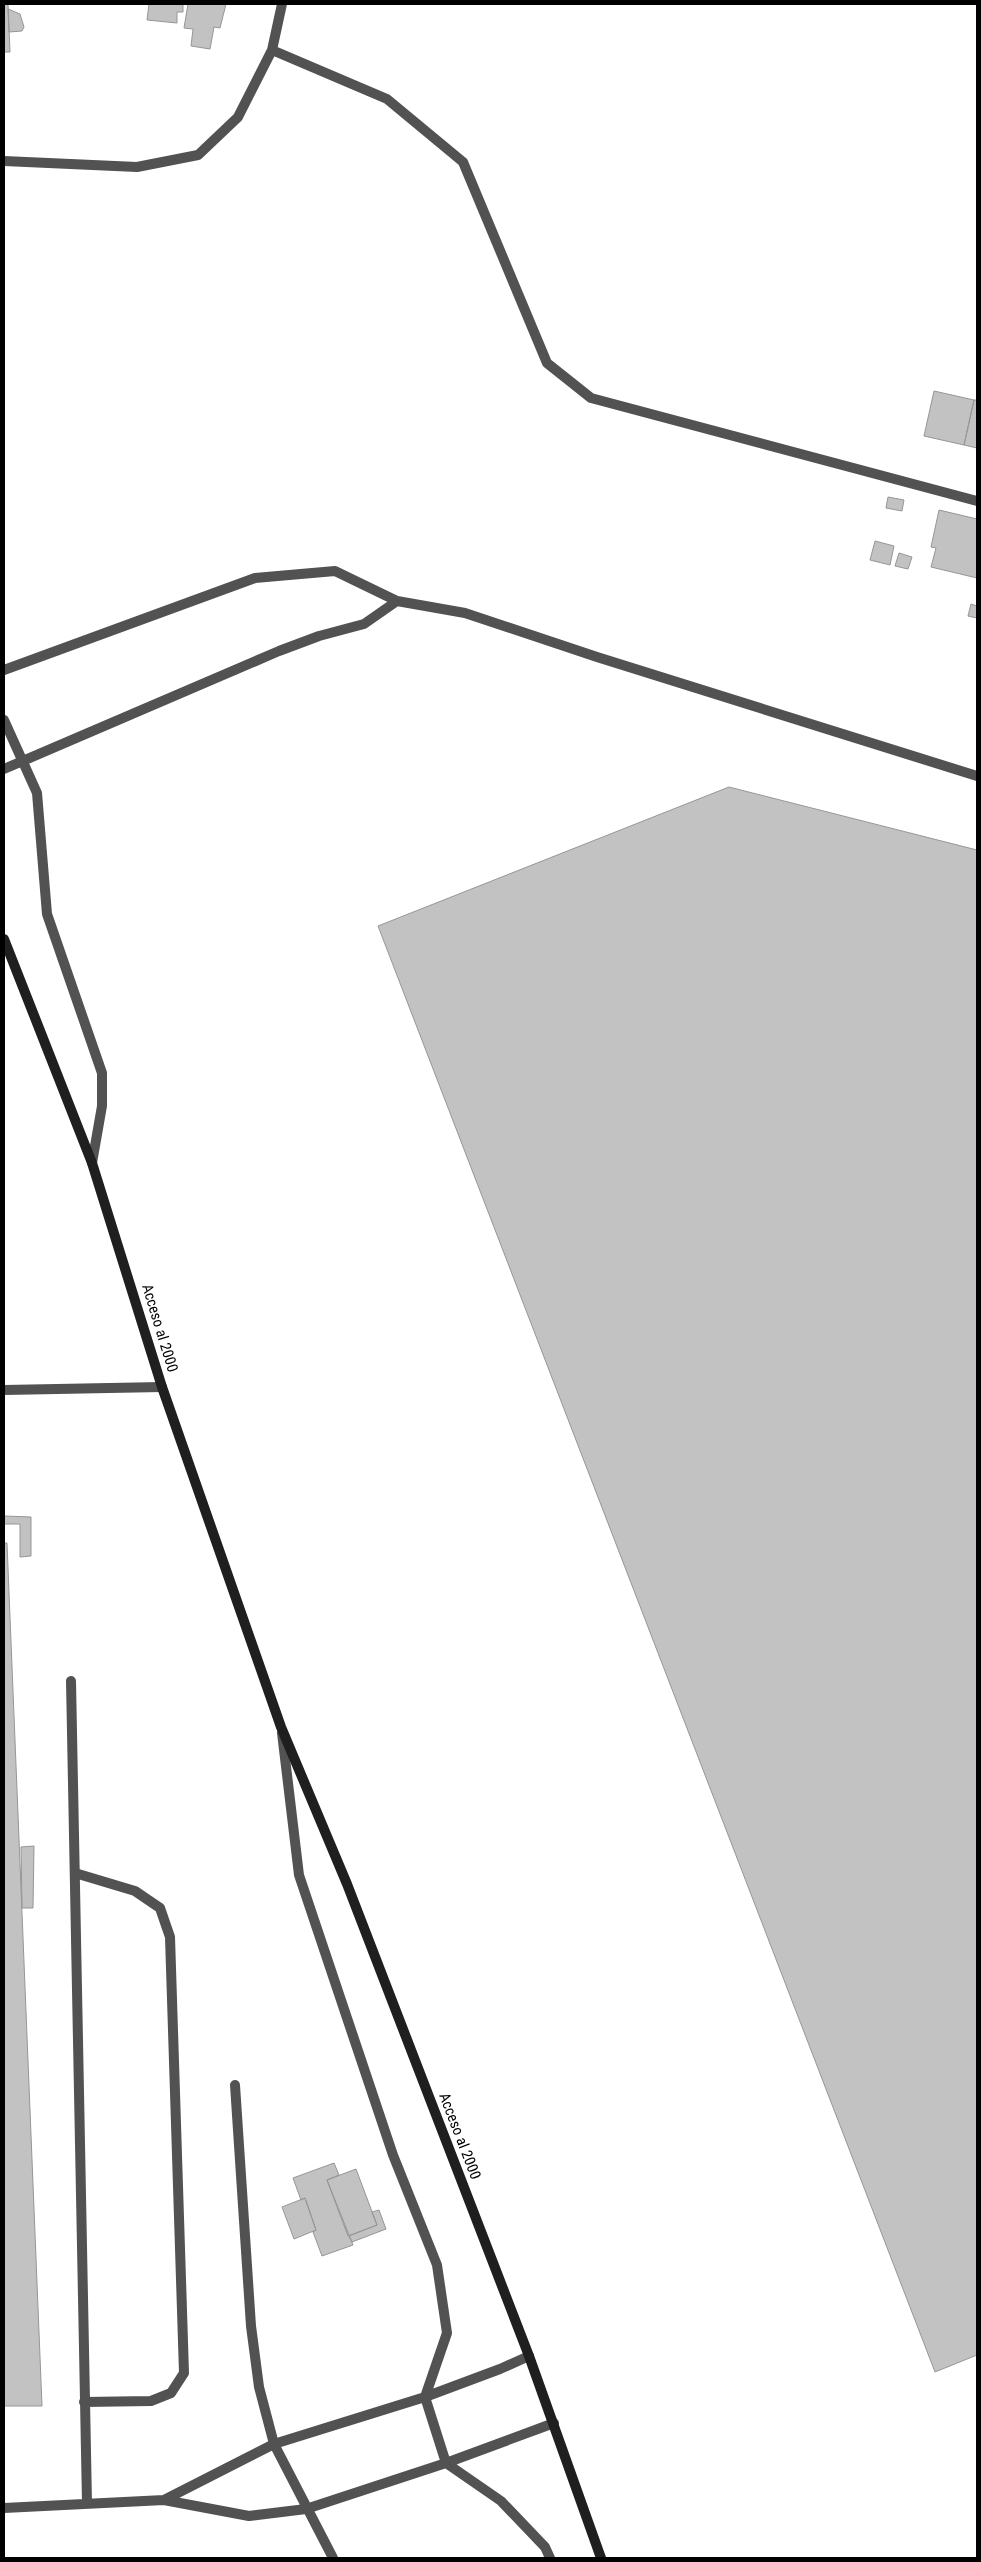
<svg xmlns="http://www.w3.org/2000/svg" width="981" height="2562" viewBox="0 0 981 2562" font-family="'Roboto Condensed',sans-serif">
	<style>
		.building { fill: #c2c2c2; stroke: #969696 }
		.lines { fill: none; stroke-linecap: round; stroke-linejoin: round }
		.lane { stroke: #525252; stroke-width: 10 }
		.street { stroke: #525252; stroke-width: 10 }
		.secondary { stroke: #1f1f1f; stroke-width: 10 }
		.labels { text-anchor: middle; stroke-width: 4.5; stroke-linejoin: round; paint-order: stroke }
		.street-label { font-size: 15px; fill: #000; stroke: #fff }
	</style>
	<rect width="100%" height="100%" fill="#fff"/>
	<!-- building -->
	<path class="building" d="M4,4H8L10,52H4Z
		M149,4H183V12H177V23L147,20Z
		M188,4H226L220,28L214,27L210,49L191,46L193,29L184,28Z
		M8,9L20,14L24,27L22,31L9,32Z
		M934,391L974,400L964,445L924,436Z
		M974,400H977V448L964,445Z
		M888,497L904,500L902,511L886,508Z
		M939,510L977,519V578L931,567L936,548L931,547Z
		M875,541L894,546L890,565L870,560Z
		M899,553L912,557L908,569L895,566Z
		M971,604L977,606V618L968,616Z
		M729,787L977,850V2355L935,2372L378,926Z
		M4,1516L31,1517V1556L20,1557V1524H4Z
		M4,1543H7L42,2406H4Z
		M34,1846L33,1908H22L21,1847Z
		M334,2163L339,2175L327,2180L353,2245L322,2256L313,2232L316,2230L305,2198L301,2200L293,2178Z
		M356,2169L377,2225L348,2236L327,2180Z
		M305,2198L316,2230L294,2239L282,2207Z
		M379,2210L386,2229L352,2242L349,2236L377,2225L372,2212Z"/>
	<g class="lines">
		<!-- lane -->
		<path class="lane" d="M4,670L255,578L335,571L397,601L465,613L597,657L977,776
			M4,720L37,793L47,914L102,1073V1106L92,1163
			M4,769L279,651L319,636L364,624L397,601
			M4,1390L162,1387
			M71,1681L87,2503
			M282,1733L299,1875L393,2155L437,2265L447,2333L425,2397L446,2463L501,2501L545,2547L550,2558
			M75,1873L135,1891L160,1908L170,1937L184,2373L171,2393L151,2401L84,2402
			M235,2085L251,2326L259,2387L274,2444L333,2558
			M164,2500L274,2444L425,2397L500,2369L529,2356
			M4,2508L164,2500L249,2516L306,2509L446,2463L554,2423"/>
		<!-- street -->
		<path class="street" d="M272,50L387,99L463,162L547,363L591,398L977,501
			M4,161L137,167L198,155L238,117L272,50L282,4"/>
		<!-- secondary -->
		<path class="secondary" d="M4,939L92,1163L162,1387L281,1727L347,1884L529,2356L601,2558"/>
	</g>
	<g class="labels">
		<!-- street labels -->
		<g class="street-label">
			<text transform="translate(160 1328) rotate(73)" y="5">Acceso al 2000</text>
			<text transform="translate(460 2136) rotate(69)" y="5">Acceso al 2000</text>
		</g>
	</g>
	<!-- border -->
	<rect width="981" height="2562" fill="none" stroke="#000000" stroke-width="10"/>
</svg>
